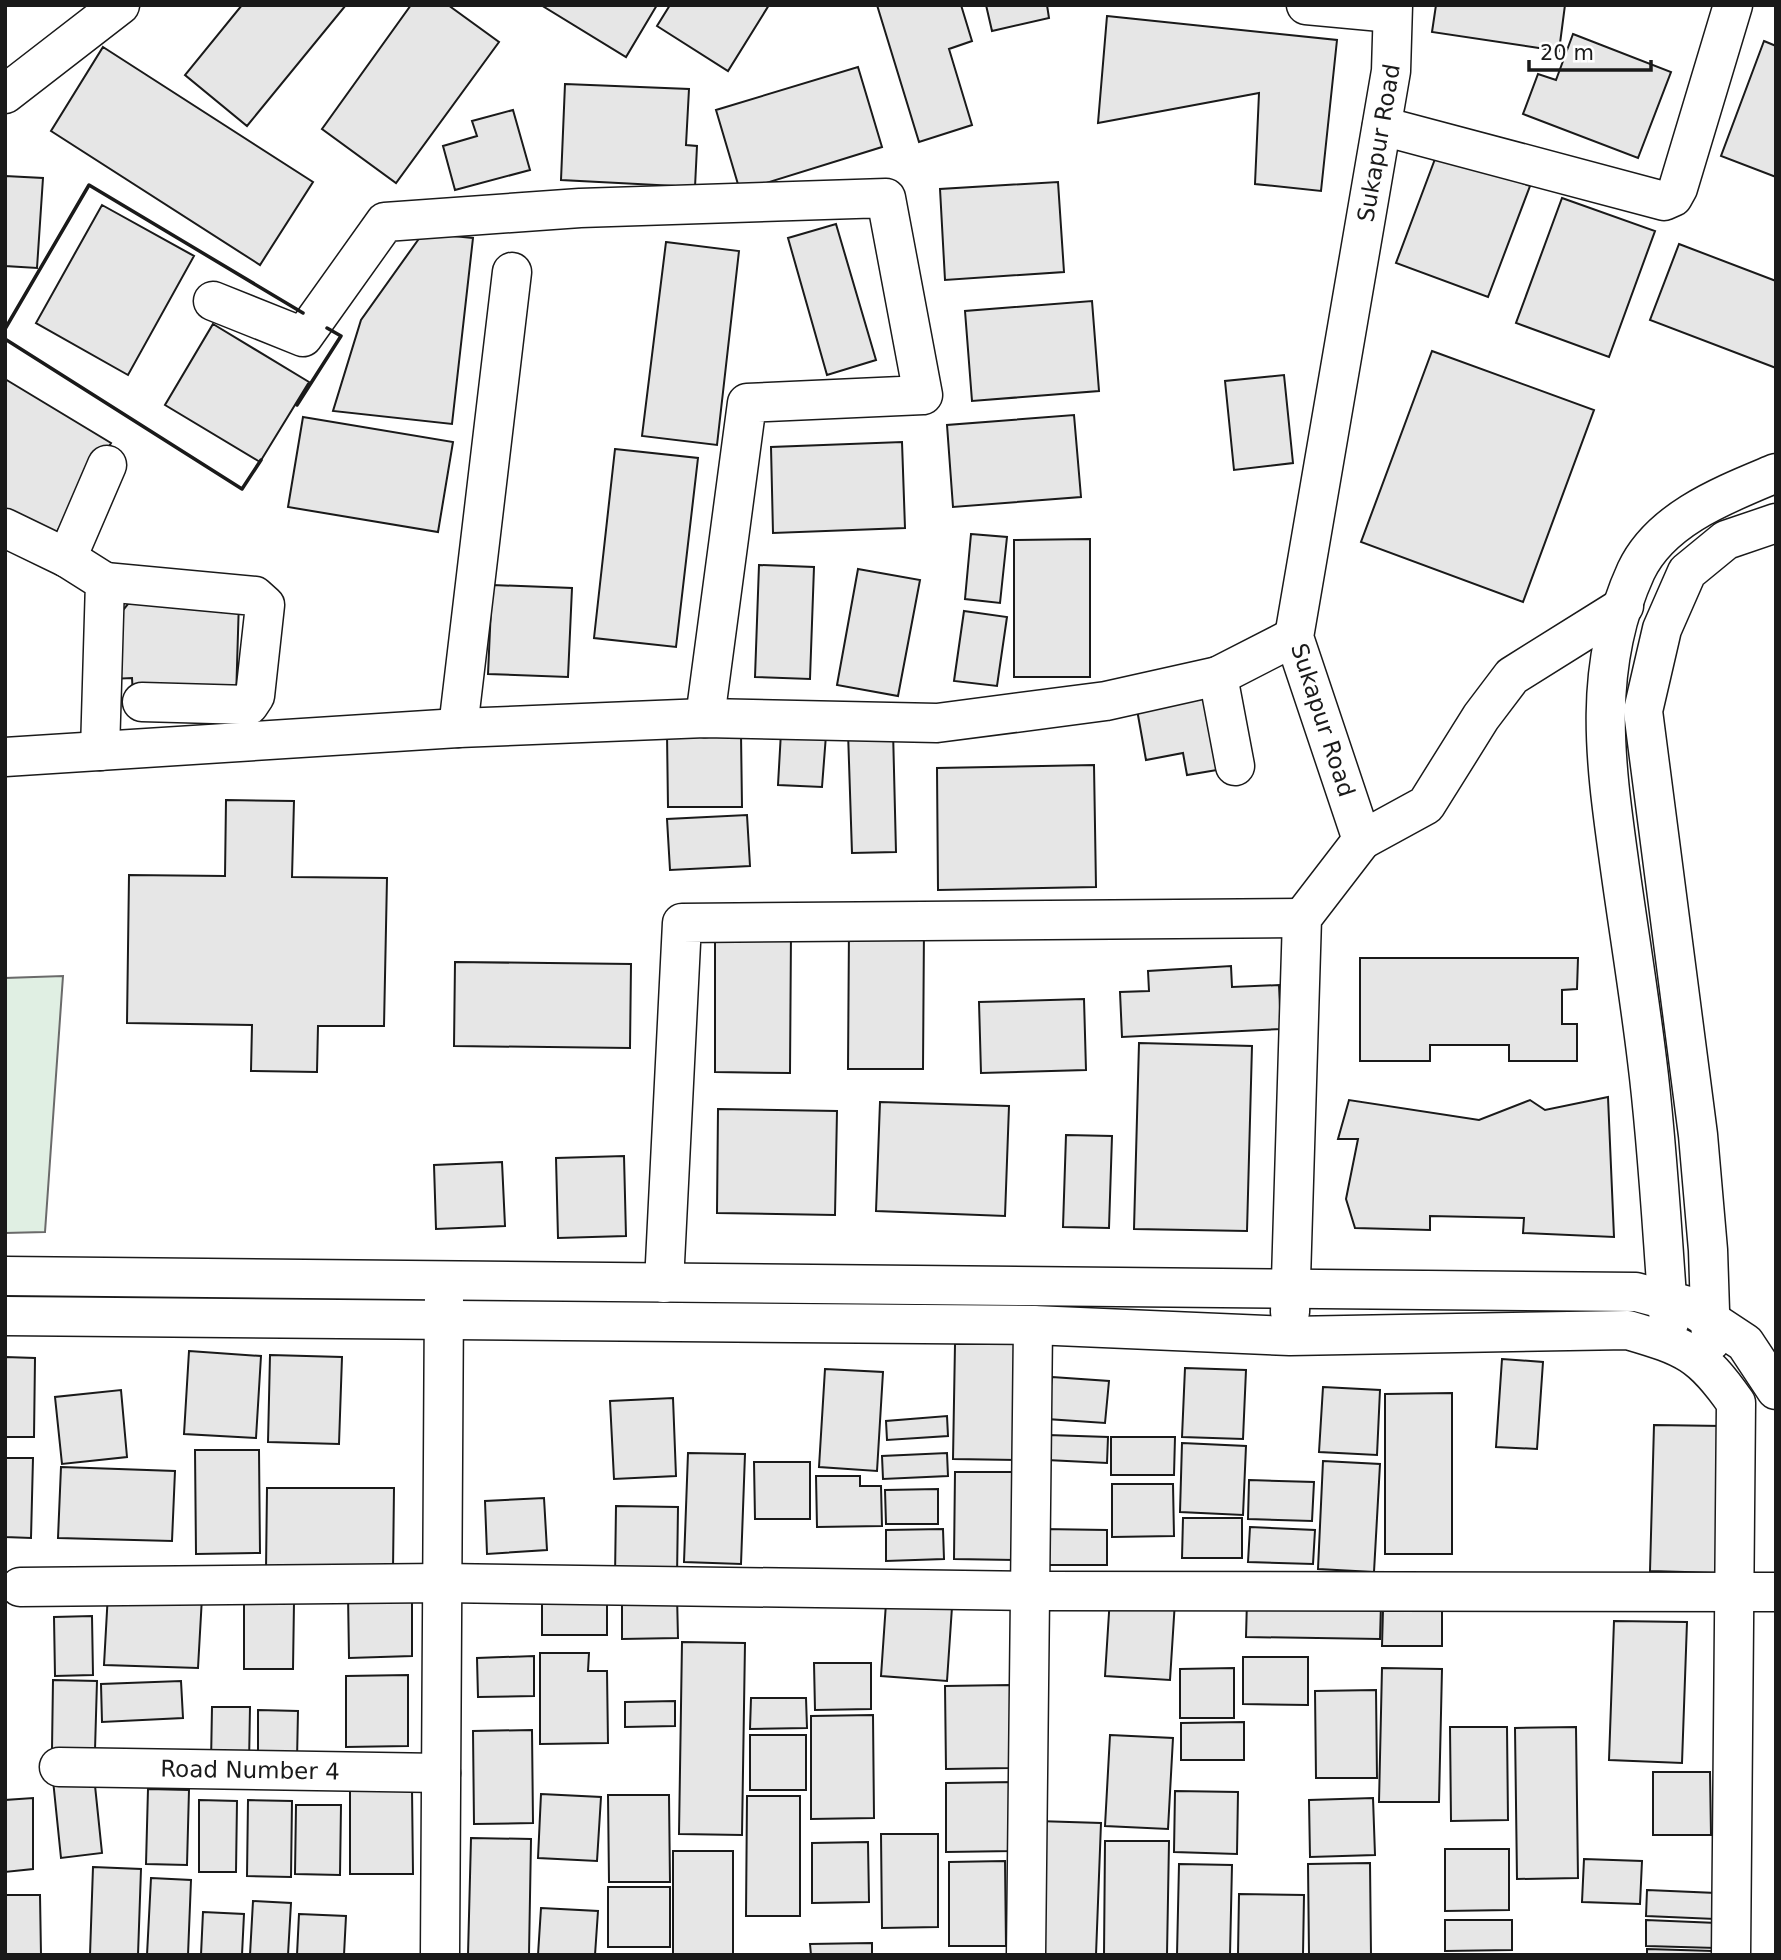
<svg xmlns="http://www.w3.org/2000/svg" width="1781" height="1960" viewBox="0 0 1781 1960" font-family="'DejaVu Sans',sans-serif">
	<style>
		.green { fill: #e0efe3; stroke: #6a6a6a; stroke-width: 2 }
		.building { fill: #e6e6e6; stroke: #1a1a1a; stroke-width: 2 }
		.lines { fill: none; stroke-linecap: round; stroke-linejoin: round }
		.minor-casing { stroke: #1a1a1a; stroke-width: 41 }
		.minor { stroke: #fff; stroke-width: 38 }
		.wall { stroke: #1a1a1a; stroke-width: 3.5 }
		.labels { text-anchor: middle; stroke-width: 5; stroke-linejoin: round; paint-order: stroke }
		.street-label { font-size: 23px; fill: #1a1a1a; stroke: #fff }
	</style>
	<rect width="100%" height="100%" fill="#fff"/>
	<!-- green -->
	<path class="green" d="M63,976L45,1232L5,1233V978Z"/>
	<!-- building -->
	<path class="building" d="M242,5H346L247,126L185,75Z
		M411,5H448L499,42L396,183L322,129Z
		M541,5H657L626,57Z
		M670,5H769L728,71L657,26Z
		M877,5H961L972,41L949,49L972,125L919,142Z
		M986,5H1047L1049,18L992,31Z
		M1436,5H1565L1559,51L1432,32Z
		M1107,16L1337,40L1321,191L1255,184L1259,93L1098,123Z
		M1573,34L1671,72L1638,158L1523,114L1538,74L1556,80Z
		M1764,41L1776,46V177L1721,156Z
		M103,47L313,182L260,265L51,131Z
		M858,67L882,147L740,191L716,110Z
		M565,84L689,89L686,145L697,146L695,187L561,180Z
		M513,110L530,170L455,190L443,146L477,136L472,121Z
		M1438,151L1530,186L1488,297L1396,263Z
		M5,176L43,178L37,268L5,266Z
		M1058,182L1064,272L945,280L940,189Z
		M1562,198L1655,231L1609,357L1516,323Z
		M102,205L194,256L128,375L36,323Z
		M836,224L876,360L827,375L788,238Z
		M423,233L473,238L452,424L333,411L361,320Z
		M666,242L739,251L717,445L642,436Z
		M1679,244L1776,281V368L1650,320Z
		M1092,301L1099,391L972,401L965,311Z
		M213,324L309,382L260,462L165,405Z
		M1432,351L1594,410L1523,602L1361,542Z
		M1284,375L1293,463L1234,470L1225,381Z
		M5,379L111,443L53,538L5,509Z
		M1074,415L1081,497L953,507L947,425Z
		M303,417L453,442L438,532L288,507Z
		M902,442L905,528L773,533L771,447Z
		M615,449L698,458L676,647L594,638Z
		M971,534L1007,537L1000,603L965,599Z
		M1090,539V677H1014V540Z
		M759,565L814,567L810,679L755,677Z
		M858,569L920,580L898,696L837,685Z
		M492,585L572,588L568,677L488,674Z
		M136,594L239,600L236,699L133,696L132,678L111,679L115,620Z
		M964,611L1007,617L997,686L954,681Z
		M1215,689L1229,768L1187,775L1183,753L1146,760L1136,704Z
		M893,730L896,852L852,853L848,732Z
		M781,732L826,735L822,787L778,785Z
		M667,734H741L742,807H668Z
		M1094,765L1096,887L938,890L937,768Z
		M226,800L294,801L292,877L387,878L384,1026H318L317,1072L251,1071L252,1025L127,1023L129,875L225,876Z
		M747,815L750,866L670,870L667,819Z
		M924,927L923,1069H848L849,928Z
		M715,932H791L790,1073L715,1072Z
		M1360,958H1578L1577,989L1562,990V1024H1577V1061H1509V1045H1430V1061H1360Z
		M455,962L631,964L630,1048L454,1046Z
		M1231,966L1232,987L1279,985L1281,1029L1122,1037L1120,992L1149,991L1148,971Z
		M1084,999L1086,1070L981,1073L979,1002Z
		M1139,1043L1252,1046L1247,1231L1134,1229Z
		M1608,1097L1614,1237L1523,1233L1524,1218L1430,1216V1230L1355,1228L1346,1199L1358,1139H1338L1349,1100L1479,1120L1530,1100L1545,1110Z
		M880,1102L1009,1106L1005,1216L876,1211Z
		M718,1109L837,1111L835,1215L717,1213Z
		M1066,1135L1112,1136L1109,1228L1063,1227Z
		M624,1156L626,1236L558,1238L556,1158Z
		M502,1162L505,1226L436,1229L434,1165Z
		M955,1344H1019L1017,1460L953,1459Z
		M189,1351L261,1356L256,1438L184,1434Z
		M270,1355L342,1357L339,1444L268,1442Z
		M5,1357L35,1358L34,1437H5Z
		M1502,1359L1543,1362L1537,1449L1496,1447Z
		M1185,1368L1246,1370L1243,1439L1182,1437Z
		M825,1369L883,1372L877,1471L819,1467Z
		M1052,1377L1109,1381L1105,1423L1047,1419Z
		M1323,1387L1380,1390L1377,1455L1319,1452Z
		M121,1390L127,1457L62,1464L55,1397Z
		M1452,1393V1554H1385V1394Z
		M673,1398L676,1476L614,1479L610,1401Z
		M947,1416L948,1436L887,1440L886,1421Z
		M1654,1425L1723,1426L1720,1573L1650,1571Z
		M1048,1435L1108,1437L1107,1463L1047,1460Z
		M1111,1437H1175L1174,1475H1111Z
		M1182,1443L1246,1446L1243,1515L1180,1512Z
		M195,1450H259L260,1553L196,1554Z
		M688,1453L745,1454L741,1564L684,1562Z
		M947,1453L948,1476L883,1479L882,1456Z
		M5,1458H33L31,1538L5,1537Z
		M1323,1461L1380,1464L1374,1572L1318,1569Z
		M754,1462H810V1519H755Z
		M61,1467L175,1471L172,1541L58,1538Z
		M955,1472H1016L1015,1560L954,1559Z
		M816,1476H860V1486H881L882,1526L817,1527Z
		M1249,1480L1314,1482L1312,1521L1248,1519Z
		M1112,1484H1173L1174,1536L1112,1537Z
		M267,1488H394L393,1570H266Z
		M938,1489V1524H886L885,1490Z
		M544,1498L547,1550L487,1554L485,1501Z
		M616,1506L678,1507L677,1578L615,1577Z
		M1183,1518H1242V1558H1182Z
		M1250,1527L1315,1530L1313,1564L1248,1562Z
		M943,1529L944,1559L886,1561V1530Z
		M1042,1529L1107,1530V1565H1042Z
		M108,1593L202,1597L198,1668L104,1665Z
		M348,1594H412V1656L349,1658Z
		M622,1595H677L678,1638L622,1639Z
		M1110,1597L1175,1601L1170,1680L1105,1676Z
		M542,1599L607,1600V1635H542Z
		M1247,1600L1381,1603L1380,1639L1246,1637Z
		M244,1602H294L293,1669H244Z
		M886,1603L952,1607L947,1681L881,1676Z
		M1383,1610H1442V1646H1382Z
		M92,1616L93,1675L55,1676L54,1617Z
		M1614,1621L1687,1622L1682,1763L1609,1760Z
		M682,1642L745,1643L742,1835L679,1834Z
		M540,1653H589L588,1671H607L608,1743L540,1744Z
		M534,1656V1696L478,1697L477,1658Z
		M1243,1657H1308V1705L1243,1704Z
		M814,1663H871V1709L815,1710Z
		M1234,1668V1718H1180V1669Z
		M1382,1668L1442,1669L1439,1802H1379Z
		M408,1675V1746L346,1747V1676Z
		M53,1680L97,1681L95,1750L52,1749Z
		M181,1681L183,1718L102,1722L101,1684Z
		M1010,1685L1011,1768L946,1769L945,1686Z
		M1376,1690L1377,1778H1316L1315,1691Z
		M751,1698H806L807,1728L750,1729Z
		M675,1701V1726L625,1727V1702Z
		M212,1707H250L249,1764L211,1763Z
		M258,1710L298,1711L297,1760L258,1759Z
		M873,1715L874,1818L811,1819V1716Z
		M1244,1722V1760H1181V1723Z
		M1450,1727H1507L1508,1820L1451,1821Z
		M1576,1727L1578,1878L1517,1879L1515,1728Z
		M532,1730L533,1823L474,1824L473,1731Z
		M750,1735H806V1790H750Z
		M1110,1735L1173,1738L1168,1829L1105,1826Z
		M1653,1772H1710L1711,1835H1653Z
		M94,1776L102,1853L61,1858L53,1780Z
		M1014,1782V1851L946,1852V1783Z
		M148,1789L189,1790L187,1865L146,1864Z
		M350,1789H412L413,1874H350Z
		M1175,1791L1238,1792L1237,1854L1174,1852Z
		M541,1794L601,1797L597,1861L538,1858Z
		M608,1795H669L670,1882H609Z
		M747,1796H800V1916H746Z
		M33,1798V1869L5,1872V1800Z
		M1373,1798L1375,1855L1310,1857L1309,1800Z
		M199,1800L237,1801L236,1872H199Z
		M248,1800L292,1801L291,1877L247,1876Z
		M296,1805H341L340,1875L295,1874Z
		M1037,1821L1101,1823L1096,1955H1033Z
		M881,1834H938V1927L882,1928Z
		M471,1838L531,1839L529,1955H468Z
		M1105,1841H1169L1167,1955H1104Z
		M868,1842L869,1902L812,1903V1843Z
		M1445,1849H1509V1910L1445,1911Z
		M673,1851H733V1955H673Z
		M1584,1859L1642,1861L1640,1904L1582,1902Z
		M1005,1861L1006,1946H949V1862Z
		M1370,1863L1371,1955H1309L1308,1864Z
		M1179,1864L1232,1865L1230,1955H1177Z
		M93,1867L141,1869L138,1955H90Z
		M151,1878L191,1880L188,1955H147Z
		M608,1887H670V1947H608Z
		M1647,1890L1716,1893L1715,1919L1646,1916Z
		M1239,1894L1304,1895L1303,1955H1238Z
		M5,1895H40L41,1955H5Z
		M253,1901L291,1903L288,1955H250Z
		M541,1908L598,1911L595,1955H538Z
		M203,1912L244,1914L242,1955H201Z
		M299,1914L346,1916L344,1955H297Z
		M1445,1920H1512V1950L1445,1951Z
		M1646,1920L1717,1923L1716,1948L1646,1946Z
		M872,1943V1955H811L810,1944Z
		M1647,1949L1714,1951L1713,1955H1647Z"/>
	<g class="lines">
		<!-- minor casing -->
		<g class="minor-casing">
			<g id="minor">
				<path d="M1306,5L1392,13"/>
				<path d="M5,94L120,5"/>
				<path d="M1382,126L1664,201L1673,197L1678,188L1733,5"/>
				<path d="M213,301L303,337L385,222L580,208L886,198L923,395L747,403L705,718"/>
				<path d="M5,528L67,558L105,582L100,751"/>
				<path d="M67,558L107,465"/>
				<path d="M105,582L255,596L265,605L255,696L249,705L142,702"/>
				<path d="M1218,676L1235,766"/>
				<path d="M458,728L512,272"/>
				<path d="M5,757L458,728L705,718L937,723L1106,701L1218,676L1294,637"/>
				<path d="M1362,840L1426,805L1481,717L1512,676L1624,606"/>
				<path d="M5,1276L1636,1292L1689,1306L1745,1343L1776,1390"/>
				<path d="M664,1283L682,923L1302,918"/>
				<path id="s1" d="M1290,1312L1302,918L1362,840L1294,637L1391,71L1393,5"/>
				<path d="M5,1316L1033,1325L1290,1336L1628,1330C1686,1347 1701,1353 1736,1403L1731,1955"/>
				<path d="M1669,1323C1662,1235 1658,1147 1647,1060C1639,993 1628,927 1619,861C1605,760 1592,667 1636,571C1661,518 1726,494 1776,473"/>
				<path d="M1711,1341L1708,1250L1698,1135L1643,711L1662,629L1687,572L1726,540L1776,523"/>
				<path d="M20,1587L442,1583L1030,1591L1776,1592"/>
				<path id="s2" d="M59,1767L441,1773"/>
				<path d="M440,1955L444,1295"/>
				<path d="M1026,1955L1033,1325"/>
			</g>
		</g>
		<!-- minor -->
		<use href="#minor" class="minor"/>
		<!-- wall -->
		<path class="wall" d="M5,329L89,185L303,313
			M5,339L242,489L261,460
			M297,405L341,336L327,328"/>
	</g>
	<g class="labels">
		<!-- street labels -->
		<g class="street-label">
			<text dy="8" stroke="none"><textPath href="#s1" startOffset="1208">Sukapur Road</textPath></text>
			<text transform="translate(1323 720) rotate(72)" y="8">Sukapur Road</text>
			<text dy="8" stroke="none"><textPath href="#s2" startOffset="191">Road Number 4</textPath></text>
		</g>
	</g>
	<!-- border -->
	<rect width="1781" height="1960" fill="none" stroke="#1a1a1a" stroke-width="14"/>
	<!-- scale -->
	<path d="M1529 60v10h122v-10" fill="none" stroke="#1a1a1a" stroke-width="3.5"/>
	<text x="1540" y="60" font-size="21" fill="#1a1a1a" stroke="#ffffff" stroke-width="5" paint-order="stroke">20 m</text>
</svg>
